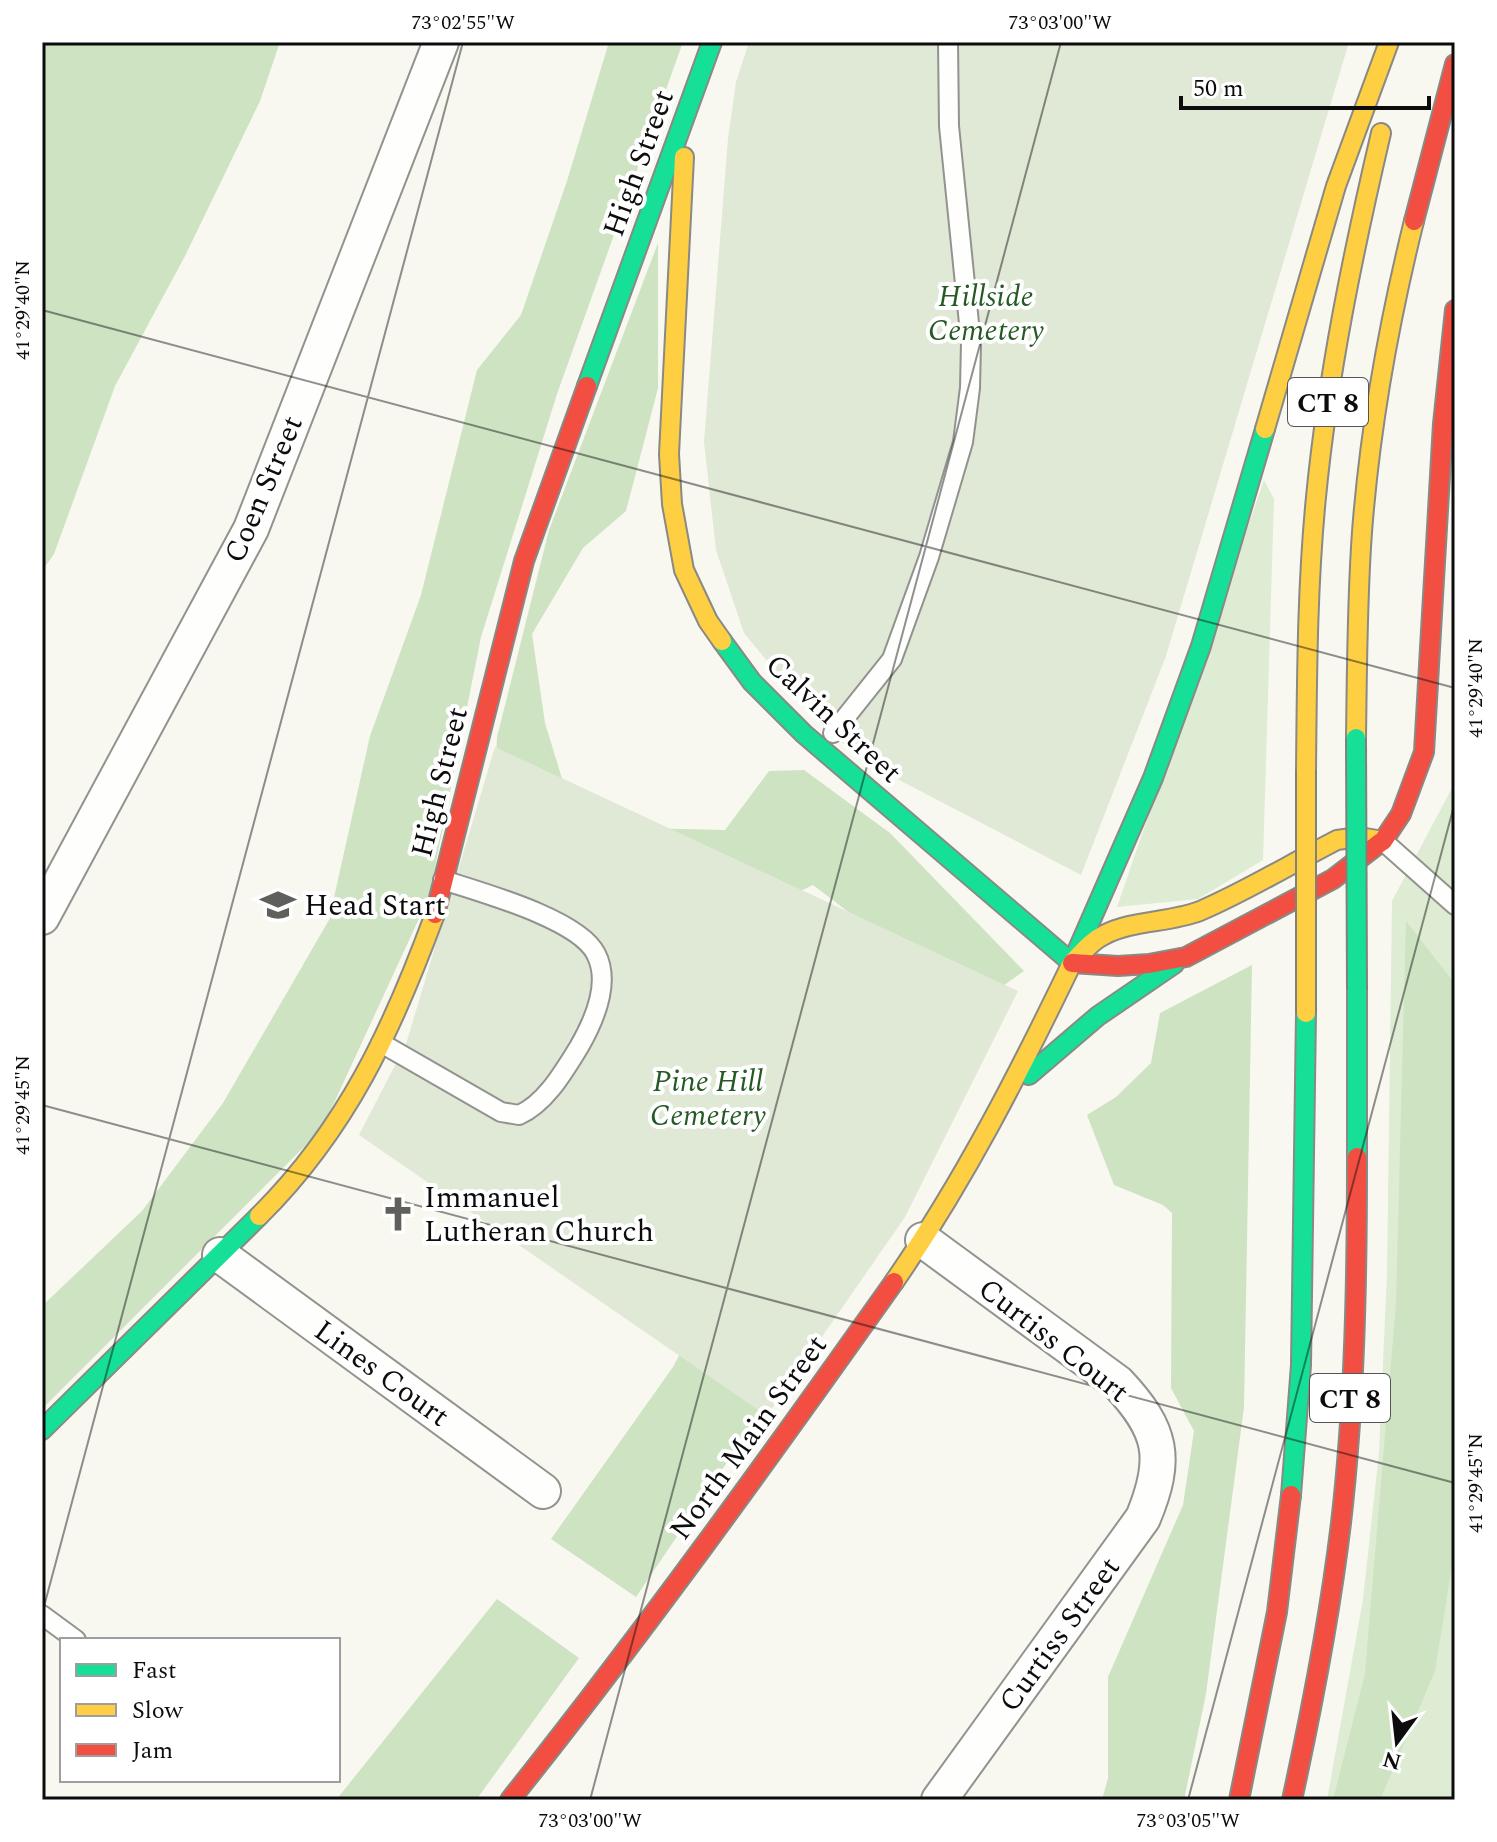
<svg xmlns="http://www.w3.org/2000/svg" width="1497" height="1842" viewBox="0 0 1497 1842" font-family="Spectral,serif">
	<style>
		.green { fill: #ddecd3 }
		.forest { fill: #cde3c2 }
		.cemetery { fill: #e0e8d6 }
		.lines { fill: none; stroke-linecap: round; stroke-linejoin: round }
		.lane-casing { stroke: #92928f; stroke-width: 22 }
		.street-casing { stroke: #92928f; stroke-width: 38 }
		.fast-casing { stroke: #898985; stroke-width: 22 }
		.slow-casing { stroke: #898985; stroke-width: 22 }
		.jam-casing { stroke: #898985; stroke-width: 22 }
		.lane { stroke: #fefefd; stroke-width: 18 }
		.street { stroke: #fefefd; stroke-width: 34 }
		.fast { stroke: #16e098; stroke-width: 18 }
		.slow { stroke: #ffcf43; stroke-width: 18 }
		.jam { stroke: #f24e42; stroke-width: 18 }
		.fast-bridge-casing { stroke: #80807c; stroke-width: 22; stroke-linecap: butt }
		.slow-bridge-casing { stroke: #80807c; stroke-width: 22; stroke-linecap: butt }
		.fast-bridge { stroke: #16e098; stroke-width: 18 }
		.slow-bridge { stroke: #ffcf43; stroke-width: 18 }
		.ticks { fill: none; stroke: #0c0c0c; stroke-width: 2; stroke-opacity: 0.45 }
		.labels { text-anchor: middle; stroke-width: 8; stroke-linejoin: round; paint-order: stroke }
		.shield { fill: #fff; stroke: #555; stroke-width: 2 }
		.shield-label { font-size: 28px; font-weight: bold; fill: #0c0c0c }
		.street-label { font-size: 30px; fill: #0c0c0c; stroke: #fff }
		.park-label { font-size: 30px; font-style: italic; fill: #265a25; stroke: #fff }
		.poi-label { font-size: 30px; fill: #0c0c0c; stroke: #fff; text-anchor: start }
		.neatline { fill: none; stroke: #0c0c0c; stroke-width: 3 }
		.ticks-label { font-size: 20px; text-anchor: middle; fill: #0c0c0c }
	</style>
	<rect width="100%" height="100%" fill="#f8f8f0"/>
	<!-- green -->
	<path class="green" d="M1264,480L1274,499L1263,860L1198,899L1117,907Z
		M1455,751V1800H1327L1363,1599L1379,1453L1387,1273L1392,901L1452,788Z"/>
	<!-- forest -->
	<path class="forest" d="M42,42H280L260,101L185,256L115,386L54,554L42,571Z
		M609,42H683L557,394L481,637L429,897L322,1129L42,1409V1306L142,1211L223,1103L329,920L370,736L421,595L477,370L521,315L567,181Z
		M658,243V388L626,511L583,548L532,634L545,723L568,798L640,828L725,830L769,771L804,770L890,833L1024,971L973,1007L813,885L732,923L492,837L497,737L549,530Z
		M1406,921L1455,984V1546L1435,1671L1380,1800H1333L1365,1674L1396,1304Z
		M1252,965L1244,1407L1206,1694L1184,1800H1102L1108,1778V1677L1183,1505L1194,1431L1171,1388L1172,1213L1163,1205L1114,1185L1087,1115L1116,1097L1151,1063L1160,1013Z
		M770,1182L878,1239L636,1597L551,1539L673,1367Z
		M497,1599L579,1658L476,1800H336Z"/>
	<!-- cemetery -->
	<path class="cemetery" d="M749,42H1349L1166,656L1081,875L859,759L801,702L744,633L716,550L704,442L728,139L736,82Z
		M495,747L1018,991L905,1217L767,1416L359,1135L406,1044Z"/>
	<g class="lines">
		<!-- lane casing -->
		<g class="lane-casing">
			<path id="lane" d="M833,733L892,659L929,557L963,442L970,388L971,343L949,126L948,42
				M1383,841L1455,905
				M381,1043L501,1112L519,1115C546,1103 564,1071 579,1047C594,1021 611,983 596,954C579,919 480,892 443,880
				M42,1615L76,1640"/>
		</g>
		<!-- street casing -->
		<g class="street-casing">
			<path id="street" d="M42,917L251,529L441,42
				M923,1240L1118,1383C1162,1430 1168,1458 1143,1518L939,1800
				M220,1255L543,1491"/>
		</g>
		<!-- fast casing -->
		<g class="fast-casing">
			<path id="fast" d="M587,386L712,42
				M722,641L752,682L804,734L1072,963
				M1072,963L1153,778L1201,646L1265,429
				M1029,1075L1098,1016L1174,964
				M1357,1157V990
				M42,1430L259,1216
				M1291,1495L1301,1365L1306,1013"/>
		</g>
		<!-- slow casing -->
		<g class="slow-casing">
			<path id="slow" d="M684,157L669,454L672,504L684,570L708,621L722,641
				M1265,429L1336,186L1389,42
				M1356,738C1357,669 1357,600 1362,532C1370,427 1389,322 1414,221
				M1306,770C1307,679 1307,588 1316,497C1328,374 1353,253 1381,133
				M259,1216C347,1129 393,1028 435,914
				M894,1282C964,1181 1019,1073 1072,963C1082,953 1091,941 1104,935C1132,920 1169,923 1200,911C1247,891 1292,863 1337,840L1359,837L1383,841"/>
		</g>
		<!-- jam casing -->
		<g class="jam-casing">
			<path id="jam" d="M1414,221L1455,64
				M1383,841L1401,814L1424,752L1443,424L1455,310
				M435,914L524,561L587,386
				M1072,963L1118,966L1149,964L1186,957L1333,879L1381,842
				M510,1800C644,1632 770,1457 894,1282
				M1239,1800L1277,1612L1291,1495
				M1292,1800C1312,1708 1330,1616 1341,1523C1355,1402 1357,1279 1357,1157"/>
		</g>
		<!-- lane -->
		<use href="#lane" class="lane"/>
		<!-- street -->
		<use href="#street" class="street"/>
		<!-- fast -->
		<use href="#fast" class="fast"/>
		<!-- slow -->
		<use href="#slow" class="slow"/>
		<!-- jam -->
		<use href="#jam" class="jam"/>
		<!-- fast-bridge casing -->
		<g class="fast-bridge-casing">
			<path id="fast-bridge" d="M1356,738L1357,990"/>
		</g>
		<!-- slow-bridge casing -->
		<g class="slow-bridge-casing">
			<path id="slow-bridge" d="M1306,770V1013"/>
		</g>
		<!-- fast-bridge -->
		<use href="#fast-bridge" class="fast-bridge"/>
		<!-- slow-bridge -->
		<use href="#slow-bridge" class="slow-bridge"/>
	</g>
	<!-- ticks -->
	<path class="ticks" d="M42,310L1455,688M42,1105L1455,1483M42,1614L463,42M590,1800L1061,42M1188,1800L1455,802"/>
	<!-- icons -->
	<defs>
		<g id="school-bare" transform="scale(2.76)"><path d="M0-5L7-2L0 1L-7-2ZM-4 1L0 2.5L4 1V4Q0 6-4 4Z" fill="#5f5f5c" stroke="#fff" stroke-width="2.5" paint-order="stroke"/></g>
		<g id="church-bare" transform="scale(2.76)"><path d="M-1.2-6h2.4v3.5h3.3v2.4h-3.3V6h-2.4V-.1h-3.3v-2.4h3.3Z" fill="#5f5f5c" stroke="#fff" stroke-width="2.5" paint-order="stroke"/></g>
	</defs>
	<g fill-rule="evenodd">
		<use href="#school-bare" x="278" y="905"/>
		<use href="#church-bare" x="398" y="1214"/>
	</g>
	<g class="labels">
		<!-- shield labels -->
		<g class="shield">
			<rect x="1288" y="378" width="80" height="48" rx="6"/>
			<rect x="1310" y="1374" width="80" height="48" rx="6"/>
		</g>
		<g class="shield-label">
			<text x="1328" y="412">CT 8</text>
			<text x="1350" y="1408">CT 8</text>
		</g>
		<!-- street labels -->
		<g class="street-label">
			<text transform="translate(638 163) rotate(-70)" y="10">High Street</text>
			<text transform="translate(263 489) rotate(-67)" y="10">Coen Street</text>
			<text transform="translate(834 718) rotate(43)" y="10">Calvin Street</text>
			<text transform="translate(439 782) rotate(-76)" y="10">High Street</text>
			<text transform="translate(1054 1340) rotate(38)" y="10">Curtiss Court</text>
			<text transform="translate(382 1373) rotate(36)" y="10">Lines Court</text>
			<text transform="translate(748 1437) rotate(-54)" y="10">North Main Street</text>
			<text transform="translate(1059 1634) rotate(-54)" y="10">Curtiss Street</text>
		</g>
		<!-- park labels -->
		<g class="park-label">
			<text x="986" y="306">Hillside<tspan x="986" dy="34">Cemetery</tspan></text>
			<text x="708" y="1091">Pine Hill<tspan x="708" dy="34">Cemetery</tspan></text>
		</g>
		<!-- poi labels -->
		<g class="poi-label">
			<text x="304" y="915">Head Start</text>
			<text x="424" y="1207">Immanuel<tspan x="424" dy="34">Lutheran Church</tspan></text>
		</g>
	</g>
	<!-- border -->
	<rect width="1497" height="1842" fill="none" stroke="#ffffff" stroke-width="88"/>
	<!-- legend -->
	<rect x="60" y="1638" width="280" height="144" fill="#ffffff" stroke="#9e9e9e" stroke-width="2"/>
	<rect x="76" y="1664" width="40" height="12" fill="#16e098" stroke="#9e9e9e" stroke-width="2"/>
	<text x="132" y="1678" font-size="24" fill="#0c0c0c">Fast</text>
	<rect x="76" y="1704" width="40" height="12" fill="#ffcf43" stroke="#9e9e9e" stroke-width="2"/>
	<text x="132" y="1718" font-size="24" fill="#0c0c0c">Slow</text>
	<rect x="76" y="1744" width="40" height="12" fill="#f24e42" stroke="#9e9e9e" stroke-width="2"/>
	<text x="132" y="1758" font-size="24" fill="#0c0c0c">Jam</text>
	<!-- north arrow -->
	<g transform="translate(1397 1742) rotate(195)" stroke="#ffffff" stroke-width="6" paint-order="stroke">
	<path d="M0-6L14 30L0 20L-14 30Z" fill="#0c0c0c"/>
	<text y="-12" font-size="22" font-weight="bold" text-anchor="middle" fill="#0c0c0c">N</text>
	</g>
	<!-- scale -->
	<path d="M1181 96v12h248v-12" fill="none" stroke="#0c0c0c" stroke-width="4"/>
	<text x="1193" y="96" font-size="24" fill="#0c0c0c" stroke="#ffffff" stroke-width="6" paint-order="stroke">50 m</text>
	<rect x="44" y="44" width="1409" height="1754" class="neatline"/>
	<g class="ticks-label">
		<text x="463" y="29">73°02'55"W</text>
		<text x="1060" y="29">73°03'00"W</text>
		<text transform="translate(22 310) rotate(-90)" y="7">41°29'40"N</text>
		<text transform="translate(1475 688) rotate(-90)" y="7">41°29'40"N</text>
		<text transform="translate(22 1105) rotate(-90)" y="7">41°29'45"N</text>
		<text transform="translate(1475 1483) rotate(-90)" y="7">41°29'45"N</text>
		<text x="590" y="1827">73°03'00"W</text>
		<text x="1188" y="1827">73°03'05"W</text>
	</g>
</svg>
